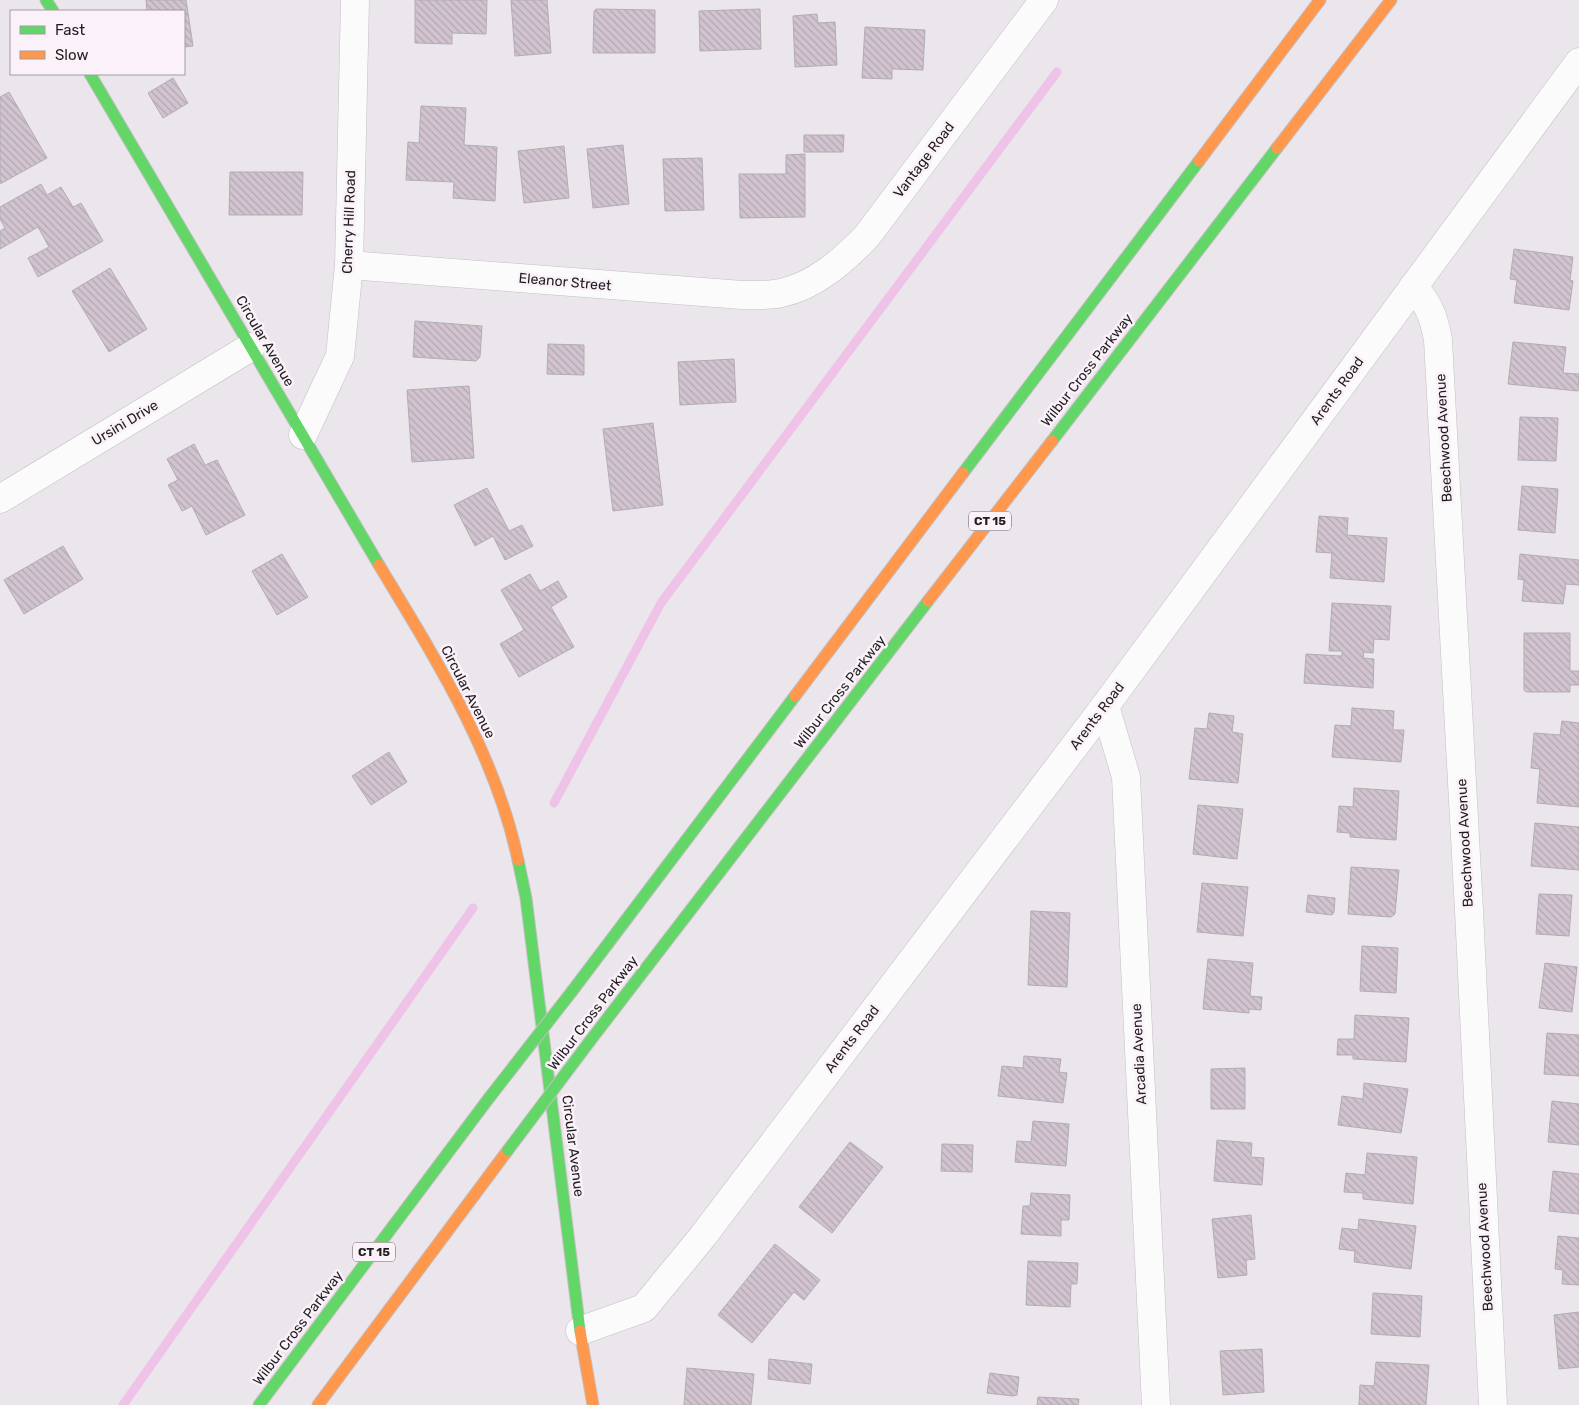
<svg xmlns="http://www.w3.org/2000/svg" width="1579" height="1405" font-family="Rubik,sans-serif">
<defs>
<pattern id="building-back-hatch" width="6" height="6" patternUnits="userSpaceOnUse" patternTransform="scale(1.25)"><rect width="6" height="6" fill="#d1c3cf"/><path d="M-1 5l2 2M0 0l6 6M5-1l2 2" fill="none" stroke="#b3a7b1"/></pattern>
</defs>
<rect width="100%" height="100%" fill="#ebe6eb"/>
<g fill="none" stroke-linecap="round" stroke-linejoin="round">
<g stroke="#efc2e8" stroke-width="9">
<polyline points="554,803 661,603 1057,72"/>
<polyline points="123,1405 473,908"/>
</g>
</g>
<g fill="url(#building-back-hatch)" stroke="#b1adb1">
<polygon points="146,0 186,0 193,46 184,47 184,11 147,11"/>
<polygon points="415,0 487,0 486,34 452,33 452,44 415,43"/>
<polygon points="511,0 547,0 551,53 515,56"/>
<polygon points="596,9 655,10 655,53 593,53 594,11"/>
<polygon points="760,9 761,49 700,51 699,11"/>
<polygon points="817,14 818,23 835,22 837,65 795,67 793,16"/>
<polygon points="865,27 925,30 923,70 892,69 892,79 862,78"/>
<polygon points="173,78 188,103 163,118 148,93"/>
<polygon points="9,92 47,158 0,184 0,97"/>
<polygon points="421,106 466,108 464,145 497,147 495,201 453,198 454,182 406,180 408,142 419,143"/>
<polygon points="804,135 844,135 843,152 804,152"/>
<polygon points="623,145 629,204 593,208 587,149"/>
<polygon points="564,146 569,198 524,203 518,151"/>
<polygon points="805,154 805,217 740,218 739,174 786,174 786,155"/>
<polygon points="702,158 704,210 665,211 663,159"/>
<polygon points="230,172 303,172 302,215 229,215"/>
<polygon points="41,184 47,195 61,187 73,207 81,203 103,241 38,277 28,258 49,247 38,227 0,249 0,231 5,228 0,219 0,207"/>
<polygon points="1514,249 1573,257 1570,280 1573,281 1569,310 1514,303 1517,280 1510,279"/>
<polygon points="110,268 147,329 109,352 72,291"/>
<polygon points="415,321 482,326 480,357 476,361 413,357"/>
<polygon points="1513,342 1566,347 1563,373 1579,374 1578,391 1508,384"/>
<polygon points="548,344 584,345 584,375 547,374"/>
<polygon points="734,359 736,402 680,405 678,362"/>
<polygon points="469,386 474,458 412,462 407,390"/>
<polygon points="1520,417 1558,418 1556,461 1518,460"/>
<polygon points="653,423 663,505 613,511 603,429"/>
<polygon points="194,444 205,465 217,460 245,515 206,535 192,506 182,511 168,485 178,480 167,459"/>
<polygon points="1522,486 1558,489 1555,533 1518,530"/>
<polygon points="487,488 509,531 522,525 533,546 505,560 493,536 475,546 454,505"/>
<polygon points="1319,516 1348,518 1347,535 1387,538 1384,582 1330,578 1332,553 1316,552"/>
<polygon points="63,546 83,579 24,614 4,580"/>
<polygon points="282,554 308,597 277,615 252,571"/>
<polygon points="1520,554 1579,560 1579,585 1566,584 1563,604 1522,601 1524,580 1518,579"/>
<polygon points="530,574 540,591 558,581 567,597 551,607 574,647 519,677 500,644 524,630 501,590"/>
<polygon points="1332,603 1391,606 1389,640 1374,639 1373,653 1364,652 1363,658 1374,659 1373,688 1304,683 1306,654 1342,656 1342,651 1329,651"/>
<polygon points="1524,633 1570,633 1570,671 1579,671 1579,685 1570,685 1570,692 1526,692 1524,690"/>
<polygon points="1352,708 1394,711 1393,730 1404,730 1401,762 1332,757 1335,725 1351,726"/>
<polygon points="1209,713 1234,716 1232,732 1243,734 1238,783 1189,779 1195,728 1207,729"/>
<polygon points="1562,721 1579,723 1579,807 1537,803 1540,769 1531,768 1534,733 1560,735"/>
<polygon points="389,752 407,782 371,805 352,776"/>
<polygon points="1354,788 1399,791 1396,840 1350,837 1350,833 1337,832 1339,806 1353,807"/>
<polygon points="1198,805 1243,809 1237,859 1193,854"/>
<polygon points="1535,823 1579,827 1579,870 1531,866"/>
<polygon points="1351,867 1399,870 1395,914 1391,917 1348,914"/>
<polygon points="1202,883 1248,887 1243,936 1197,932"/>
<polygon points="1539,894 1572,895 1569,936 1536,934"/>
<polygon points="1308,895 1335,898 1334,912 1332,915 1306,912"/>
<polygon points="1031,911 1070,913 1067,987 1028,985"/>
<polygon points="1362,946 1398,948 1396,993 1360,991"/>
<polygon points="1208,959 1253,963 1250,996 1262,997 1261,1010 1249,1009 1249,1013 1203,1009"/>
<polygon points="1545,963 1577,967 1572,1012 1539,1008"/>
<polygon points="1355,1015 1409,1018 1406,1062 1353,1059 1353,1055 1337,1055 1338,1039 1354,1039"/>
<polygon points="1547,1033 1579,1035 1579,1076 1544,1074"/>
<polygon points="1024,1056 1061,1059 1059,1072 1067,1073 1063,1103 998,1096 1002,1066 1023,1068"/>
<polygon points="1245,1068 1245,1109 1211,1109 1211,1069"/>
<polygon points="1364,1083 1408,1089 1401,1133 1338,1125 1342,1096 1363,1099"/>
<polygon points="1552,1101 1579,1104 1579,1145 1548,1142"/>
<polygon points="1033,1121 1069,1124 1066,1166 1015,1162 1017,1141 1031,1142"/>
<polygon points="1217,1140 1252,1143 1251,1157 1264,1158 1262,1185 1214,1181"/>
<polygon points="850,1142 883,1167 832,1233 799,1207"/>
<polygon points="942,1144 973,1145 972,1172 941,1171"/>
<polygon points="1367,1153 1417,1157 1413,1204 1363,1199 1363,1193 1344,1192 1346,1173 1365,1175"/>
<polygon points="1553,1171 1579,1174 1579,1214 1549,1211"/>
<polygon points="1031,1193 1070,1195 1069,1220 1061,1220 1061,1236 1021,1234 1023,1206 1030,1206"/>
<polygon points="1251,1215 1255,1259 1246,1260 1247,1275 1218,1278 1212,1219"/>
<polygon points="1359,1219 1416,1226 1411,1269 1354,1262 1355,1251 1339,1249 1342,1228 1358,1230"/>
<polygon points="1558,1236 1579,1238 1579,1285 1562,1284 1563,1270 1555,1269"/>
<polygon points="775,1244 820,1280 804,1300 794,1292 752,1343 718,1315"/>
<polygon points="1028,1261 1078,1263 1077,1284 1071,1284 1070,1307 1026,1305"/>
<polygon points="1373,1293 1422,1296 1420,1337 1371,1334"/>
<polygon points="1579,1312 1579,1367 1559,1369 1554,1315"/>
<polygon points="1262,1349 1264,1392 1223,1395 1220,1351"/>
<polygon points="769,1359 812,1364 810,1384 768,1379"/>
<polygon points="1376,1362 1429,1365 1426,1405 1359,1405 1360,1385 1374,1386"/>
<polygon points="687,1368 754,1374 751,1405 684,1405"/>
<polygon points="990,1373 1019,1377 1017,1395 1013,1396 987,1393"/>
<polygon points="1038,1397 1079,1399 1078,1405 1037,1405"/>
</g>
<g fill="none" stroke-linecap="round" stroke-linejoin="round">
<defs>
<g id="street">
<path d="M349,265L742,295C754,295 768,296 781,293C815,286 844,260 867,236L1044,0"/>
<path d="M1413,287C1429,303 1434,318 1438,340L1469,911L1493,1405"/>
<polyline points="303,435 340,356 349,265 355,0"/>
<polyline points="0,499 251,347"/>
<polyline points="1105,706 1126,777 1156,1405"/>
<polyline points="580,1331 644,1308 703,1236 1105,706 1579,62"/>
</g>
<g id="fast">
<polyline points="46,0 53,11"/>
<polyline points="90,74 379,565"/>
<polyline points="1052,441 1277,148"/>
<polyline points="963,473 1199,161"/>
<polyline points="518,860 526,898 580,1331"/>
<polyline points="573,990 795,696"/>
<polyline points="590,1041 928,601"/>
<polyline points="259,1405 489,1098"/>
</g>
<g id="slow">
<polyline points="1277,148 1391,0"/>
<polyline points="1199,161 1320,0"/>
<path d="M379,565C435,658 495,752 518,860"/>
<polyline points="928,601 1052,441"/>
<polyline points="795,696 963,473"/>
<polyline points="580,1331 593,1405"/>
<polyline points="318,1405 508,1150"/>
</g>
</defs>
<use href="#street" stroke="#c3bfc3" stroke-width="29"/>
<use href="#fast" stroke="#c3bfc3" stroke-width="13"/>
<use href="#slow" stroke="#c3bfc3" stroke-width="13"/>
<use href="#street" stroke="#fcfbfc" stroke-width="28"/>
<use href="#fast" stroke="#63d668" stroke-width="11"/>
<use href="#slow" stroke="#ff974d" stroke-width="11"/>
<defs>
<g id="fast-bridge">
<polyline points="489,1098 573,990"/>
<polyline points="508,1150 590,1041"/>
</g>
</defs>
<use href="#fast-bridge" stroke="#c3bfc3" stroke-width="13" stroke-linecap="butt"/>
<use href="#fast-bridge" stroke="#63d668" stroke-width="11"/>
</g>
<g text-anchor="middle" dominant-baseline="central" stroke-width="5" stroke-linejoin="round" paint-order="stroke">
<g fill="#fbf1f9" stroke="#625d61" stroke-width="1">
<rect x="969" y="511.5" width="42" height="19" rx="4"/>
<rect x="353" y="1242.5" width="42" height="19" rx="4"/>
</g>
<g font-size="12" font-weight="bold" fill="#201d20">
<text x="990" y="521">CT 15</text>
<text x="374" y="1252">CT 15</text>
</g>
<g font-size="14" fill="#201d20" stroke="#fbf1f9">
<text transform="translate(924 160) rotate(-53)">Vantage Road</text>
<text transform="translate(349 222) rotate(-88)">Cherry Hill Road</text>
<text transform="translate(565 282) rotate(5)">Eleanor Street</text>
<text transform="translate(265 341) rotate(60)">Circular Avenue</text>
<text transform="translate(1087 370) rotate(-52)">Wilbur Cross Parkway</text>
<text transform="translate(1337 391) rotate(-54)">Arents Road</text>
<text transform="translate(125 423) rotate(-31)">Ursini Drive</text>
<text transform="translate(1444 438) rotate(-93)">Beechwood Avenue</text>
<text transform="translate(468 692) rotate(63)">Circular Avenue</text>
<text transform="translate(840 692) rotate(-52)">Wilbur Cross Parkway</text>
<text transform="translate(1097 716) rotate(-53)">Arents Road</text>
<text transform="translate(1465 843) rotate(-93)">Beechwood Avenue</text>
<text transform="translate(593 1013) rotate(-53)">Wilbur Cross Parkway</text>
<text transform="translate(852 1039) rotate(-53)">Arents Road</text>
<text transform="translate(1139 1054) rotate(-93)">Arcadia Avenue</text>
<text transform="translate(573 1146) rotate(83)">Circular Avenue</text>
<text transform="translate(1485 1247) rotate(-93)">Beechwood Avenue</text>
<text transform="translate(298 1328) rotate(-53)">Wilbur Cross Parkway</text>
</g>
</g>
<rect x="10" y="10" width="175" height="65" fill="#fbf1f9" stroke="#a39ca2"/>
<rect x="20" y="26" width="25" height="8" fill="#63d668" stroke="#a39ca2"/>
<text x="55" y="35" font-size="15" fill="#201d20">Fast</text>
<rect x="20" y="51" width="25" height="8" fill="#ff974d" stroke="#a39ca2"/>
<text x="55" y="60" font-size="15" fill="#201d20">Slow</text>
</svg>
